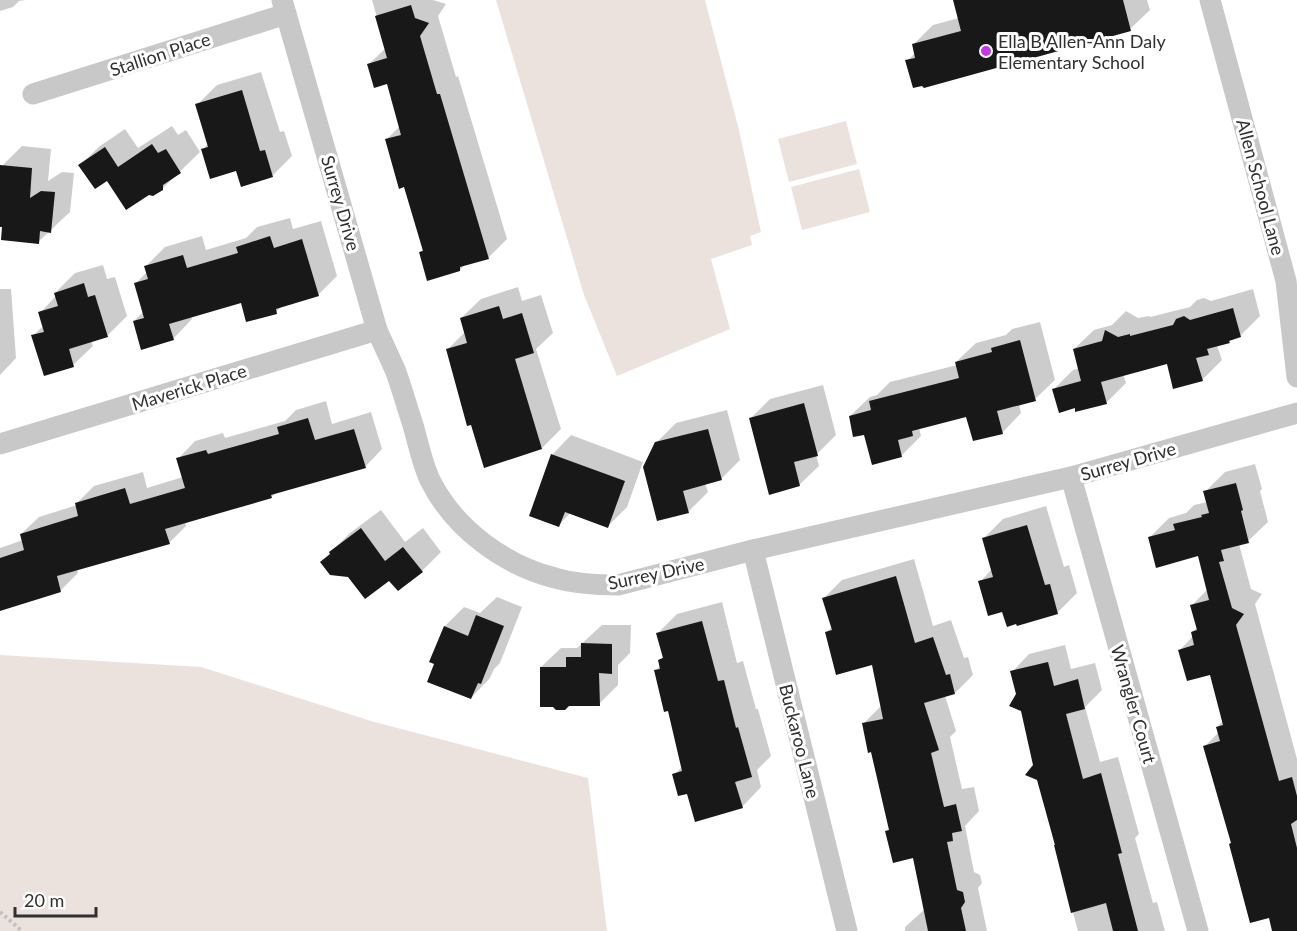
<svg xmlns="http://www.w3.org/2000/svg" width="1297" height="931" font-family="Lato,sans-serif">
<rect width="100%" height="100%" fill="#fff"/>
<g fill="#ebe2dd">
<polygon points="496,0 705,0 739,130 761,232 750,236 752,245 711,259 730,329 617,376 584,295"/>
<polygon points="846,121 857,164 789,182 778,139"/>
<polygon points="859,169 870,212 802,230 791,187"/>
<polygon points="0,655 201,667 371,721 588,778 607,931 0,931"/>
</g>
<g fill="#0003">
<polygon points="0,0 26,0 19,1 13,7 0,11"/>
<polygon points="372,0 433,0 446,4 438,16 456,77 458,76 507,239 488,258 465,264 460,270 420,252 424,249 405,185 386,140 400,126 388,82 369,64 386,48"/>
<polygon points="954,0 1147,0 1150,10 1130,29 907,61 916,52 914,44 933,25 959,18"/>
<polygon points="261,72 280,132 284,131 292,156 273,175 242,185 237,169 203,149 209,143 197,105 217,85"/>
<polygon points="172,126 178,135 186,130 200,152 162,189 107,179 80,165 100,146 125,129 138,148"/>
<polygon points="22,146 51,149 48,181 62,172 74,173 70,212 38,242 0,226 0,194 3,165"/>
<polygon points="290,218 293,229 321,221 337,276 318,295 283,305 276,312 242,301 191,316 192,319 173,339 134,321 144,311 136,283 147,272 146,266 165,247 202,236 206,250 246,238 257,227"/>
<polygon points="103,265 107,279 115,277 127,316 107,336 91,341 93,346 73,365 33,336 44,325 40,313 56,296 55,293 75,273"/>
<polygon points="518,287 522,301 541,295 553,333 536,349 561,429 542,448 447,350 466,331 461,318 481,299"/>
<polygon points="0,289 11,289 16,358 0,375"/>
<polygon points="1253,289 1260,316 1240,336 1217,345 1222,360 1202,380 1168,362 1123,374 1126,383 1106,403 1076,407 1054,389 1073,370 1080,368 1074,349 1094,330 1112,325 1126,311 1138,318 1149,316 1150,317 1190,307 1197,300 1204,298 1211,301"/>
<polygon points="1040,322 1055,380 1035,399 1019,404 1021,413 1002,433 968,415 919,428 921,436 901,456 865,433 850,416 870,397 877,395 890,382 957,365 956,362 976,343 1006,335 1012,329"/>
<polygon points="823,385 836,435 816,455 819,466 799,485 751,418 770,399"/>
<polygon points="326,401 332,424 371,412 382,449 365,467 277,492 271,497 185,521 186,526 169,543 77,569 78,573 61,590 0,609 0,548 23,540 21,534 39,517 77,505 76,504 94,486 143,472 147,488 183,477 178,459 195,441 223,433 225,438 285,421 296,410"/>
<polygon points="727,410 740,460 721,479 705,483 708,492 688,512 656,443 676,423"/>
<polygon points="571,435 643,462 627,507 608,526 571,512 559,525 552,455"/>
<polygon points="1255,464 1262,489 1260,491 1268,522 1248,541 1239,544 1251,589 1262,594 1255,604 1297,759 1297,931 1274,931 1270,916 1232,843 1205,746 1219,732 1217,727 1223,721 1211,673 1180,650 1193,636 1192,632 1198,627 1192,605 1208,589 1199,555 1150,537 1169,518 1186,513 1194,505 1208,502 1205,492 1225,472"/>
<polygon points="1046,506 1064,567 1069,565 1077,593 1058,612 1018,624 1003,610 980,582 992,569 983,539 1003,519"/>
<polygon points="381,510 405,542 423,528 441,552 422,571 390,578 331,552 350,533"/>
<polygon points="914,559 933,626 951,620 964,658 968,657 973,675 955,693 945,696 956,731 950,737 962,789 974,787 979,811 965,826 974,872 980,875 982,883 978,888 987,931 905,931 905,927 925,909 914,856 887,832 890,828 864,723 882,705 873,663 826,633 832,627 824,598 842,580"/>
<polygon points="497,597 522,607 500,663 494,669 490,678 471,698 445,626 464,607 480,613"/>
<polygon points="722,602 737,663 743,661 756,709 758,709 771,756 757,770 761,787 742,807 688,792 674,775 683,766 669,709 655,671 661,665 659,660 664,656 658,633 677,614"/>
<polygon points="602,625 631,625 630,653 618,665 618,685 599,704 541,667 561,648 577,648"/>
<polygon points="1065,645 1071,669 1095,663 1102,690 1085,707 1100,762 1118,757 1139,834 1135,838 1153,903 1157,902 1165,931 1078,931 1055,846 1012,672 1029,654"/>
</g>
<g fill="#181818">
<polygon points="953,0 1123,0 1131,31 924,88 922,86 913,88 905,60 915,58 912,44 961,31"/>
<polygon points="411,5 415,18 429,23 420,36 437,94 440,94 489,259 460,267 460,271 427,281 419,252 423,251 404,187 399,189 385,139 401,135 387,84 374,88 367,64 387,58 375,16"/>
<polygon points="242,90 260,151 265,150 273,177 241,187 236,171 210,179 201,149 208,147 195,104"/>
<polygon points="152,144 158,153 166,149 181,173 163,185 163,190 153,196 149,195 126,210 107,181 95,189 78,165 105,147 118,167"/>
<polygon points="0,165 32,168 30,198 41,191 55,192 51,233 40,231 39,244 1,240 2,227 0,227"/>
<polygon points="270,236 274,248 302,239 319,296 276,309 277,314 246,322 241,303 169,324 174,340 141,350 133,321 144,318 134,283 148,279 144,266 183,255 187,268 238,253 236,247"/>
<polygon points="84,283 88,297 95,295 108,337 69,349 74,367 44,376 31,335 44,332 38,312 58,306 54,293"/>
<polygon points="499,306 503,319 522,313 534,353 515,359 542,449 484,468 471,425 467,426 446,349 467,343 460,318"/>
<polygon points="1233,308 1241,337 1229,341 1230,343 1207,349 1209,355 1196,358 1203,381 1173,389 1167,364 1101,382 1107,404 1075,412 1075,408 1059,413 1052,389 1081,381 1073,349 1102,341 1105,330 1118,337 1130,334 1130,336 1173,325 1176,319 1184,316 1190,320"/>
<polygon points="1020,340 1036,401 997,411 1003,434 973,441 966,417 912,431 913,436 898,440 902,457 872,465 864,435 853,437 849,416 871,410 869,401 959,378 955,362 992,352 991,348"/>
<polygon points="804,403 818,456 794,462 800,486 769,495 749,418"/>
<polygon points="308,418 315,440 354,429 366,468 271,495 272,498 165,529 170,544 57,576 61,592 0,611 0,558 24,550 20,534 78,516 75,503 125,488 130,504 185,488 176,458 206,450 208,454 279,434 277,427"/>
<polygon points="708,429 722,480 683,491 689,513 657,521 643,467 655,442"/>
<polygon points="551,454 625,481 608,528 565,512 559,527 529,516"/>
<polygon points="1236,483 1243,510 1241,511 1249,543 1221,550 1224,561 1219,562 1232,608 1244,614 1236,625 1279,781 1292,777 1297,796 1297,820 1291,824 1297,848 1297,931 1272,931 1269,918 1250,923 1229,844 1231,843 1203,746 1220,741 1216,727 1223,725 1210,675 1187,681 1178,650 1194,645 1191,632 1197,630 1190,605 1209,600 1198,556 1156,568 1148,537 1175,530 1173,524 1202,517 1201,515 1209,513 1203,491"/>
<polygon points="1027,525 1045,585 1050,584 1058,614 1017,626 1016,624 1007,627 1002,612 988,616 978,581 993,577 982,538"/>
<polygon points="361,528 385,561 403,547 423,572 398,591 389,581 365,599 348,577 330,575 320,562 330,554 329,552"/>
<polygon points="896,576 915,643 933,637 946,675 950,674 955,694 924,703 939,750 931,753 944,807 956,804 962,831 952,833 953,841 947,842 957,890 963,892 965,902 961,908 966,931 928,931 913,858 893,863 885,831 889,830 871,752 868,753 862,723 883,719 872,665 836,675 825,632 832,630 822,598"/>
<polygon points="476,615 504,626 481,684 478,683 471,699 427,682 434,664 429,662 444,626 468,636"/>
<polygon points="702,621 718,681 724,680 736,728 738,727 752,777 735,782 743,808 695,822 687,794 678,796 672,774 682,771 668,711 664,712 654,670 660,669 658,660 663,658 656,633"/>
<polygon points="581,643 612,644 612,674 599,673 600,706 569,706 565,710 556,710 553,707 540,707 540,667 566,667 566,657 581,657"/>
<polygon points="1048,662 1054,686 1078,679 1085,709 1066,714 1083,779 1101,773 1122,853 1118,854 1138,931 1113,931 1106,903 1071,913 1054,845 1055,845 1037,780 1025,775 1033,765 1021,711 1009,706 1016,694 1010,671"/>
</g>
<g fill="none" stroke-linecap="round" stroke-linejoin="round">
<polyline stroke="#c1c1c1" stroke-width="4" stroke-dasharray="3 3" stroke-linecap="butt" points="0,912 22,931"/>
<g stroke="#c8c8c8" stroke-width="21">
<path d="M282,0L377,330C383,344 390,358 396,372C402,389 407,407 413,425C418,442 423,467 431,482C455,529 504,565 555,578C576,584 597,585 618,585L753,550L1071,477L1297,413"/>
<polyline points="1210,0 1286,281 1297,377"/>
<polyline points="33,94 286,14"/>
<polyline points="0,444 377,330"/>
<polyline points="1071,477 1198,931"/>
<polyline points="753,550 847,931"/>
</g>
</g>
<circle fill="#c337e5" stroke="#fff" stroke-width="2" cx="986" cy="51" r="6"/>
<g text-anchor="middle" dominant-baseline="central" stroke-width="6" stroke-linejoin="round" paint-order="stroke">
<g font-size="18" fill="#313131" stroke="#fff" text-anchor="start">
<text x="998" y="41">Ella B Allen-Ann Daly<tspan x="998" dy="21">Elementary School</tspan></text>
</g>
<g font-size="18" fill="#313131" stroke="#fff">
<text transform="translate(160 54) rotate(-18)">Stallion Place</text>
<text transform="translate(1261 187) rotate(75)">Allen School Lane</text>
<text transform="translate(341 203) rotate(74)">Surrey Drive</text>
<text transform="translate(189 387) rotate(-17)">Maverick Place</text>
<text transform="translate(1128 461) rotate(-16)">Surrey Drive</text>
<text transform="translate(656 573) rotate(-12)">Surrey Drive</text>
<text transform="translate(1134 704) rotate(74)">Wrangler Court</text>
<text transform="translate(800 741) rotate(76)">Buckaroo Lane</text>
</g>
</g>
<path d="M15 907v9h81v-9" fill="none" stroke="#313131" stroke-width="3"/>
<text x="24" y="907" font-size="18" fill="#313131" stroke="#ffffff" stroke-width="4.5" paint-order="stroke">20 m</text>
</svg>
